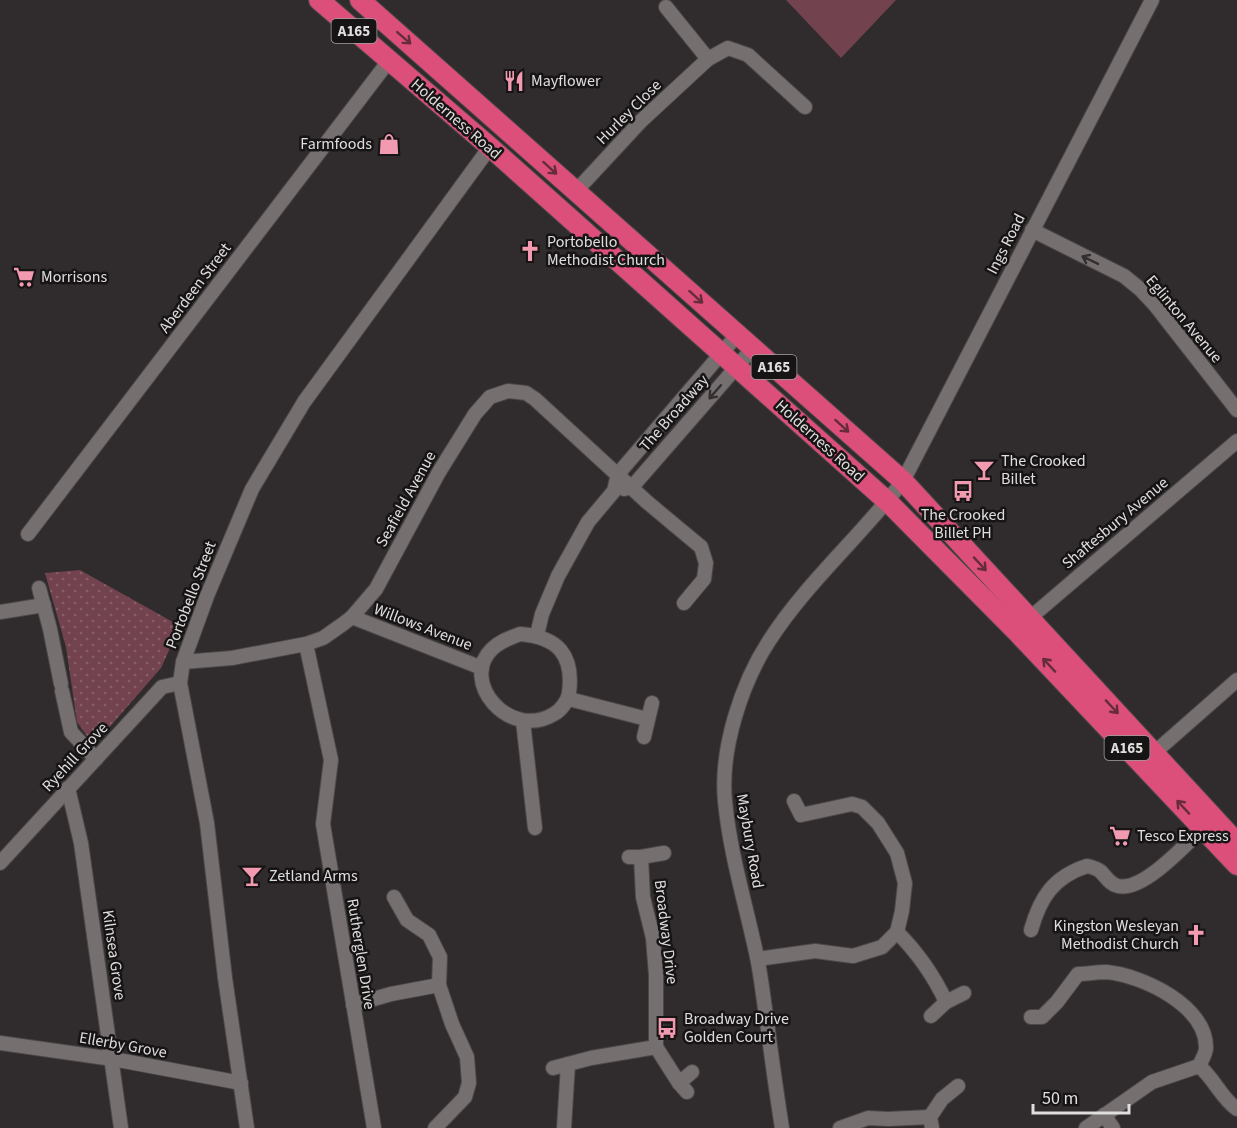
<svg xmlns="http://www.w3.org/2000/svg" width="1237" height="1128" font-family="'Source Sans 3',sans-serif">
<defs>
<pattern id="grass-dots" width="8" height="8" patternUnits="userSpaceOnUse" patternTransform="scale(1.5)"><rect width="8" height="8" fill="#72434e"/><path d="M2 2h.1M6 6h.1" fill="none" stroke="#865e67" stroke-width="1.8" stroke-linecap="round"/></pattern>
</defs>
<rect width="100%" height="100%" fill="#302b2c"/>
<polygon fill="url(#grass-dots)" points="80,570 180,626 161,668 100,738 87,736 77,722 66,647 45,573"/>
<polygon fill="#72434e" points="786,0 896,0 841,58"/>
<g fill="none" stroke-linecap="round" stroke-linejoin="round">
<defs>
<g id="minor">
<polyline points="666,7 708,59"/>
<polyline points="576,191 641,121 708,59 728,48 748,55 805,107"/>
<polyline points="1032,230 1124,276 1140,289 1155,305 1237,410"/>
<polyline points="624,489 632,487 753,348"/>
<polyline points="28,534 388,62"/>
<polyline points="39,588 50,629 61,684"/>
<polyline points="0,612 44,605"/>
<polyline points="352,617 482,668"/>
<polyline points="1024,623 1237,441"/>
<path d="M520,634C558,637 574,655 569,693C568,701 561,710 554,714C509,741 459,681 492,649C500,641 510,638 520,634Z"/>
<polyline points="537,635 542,614 558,576 588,522 614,491 618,474 738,334"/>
<polyline points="306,644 331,760 323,824 374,1128"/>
<polyline points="183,662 232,658 306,644 323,638 343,624 352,617 376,589 439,472 475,414 490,397 508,391 526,393 535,399 647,502 701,547 706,563 704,579 684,603"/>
<polyline points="62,691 71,732 96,759"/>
<polyline points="569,699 647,719"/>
<polyline points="523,721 535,828"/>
<polyline points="644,737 652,703"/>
<polyline points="1154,753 1237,680"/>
<polyline points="68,788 81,843 121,1128"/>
<polyline points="629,857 641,857 664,853"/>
<polyline points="641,857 643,897 653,938 656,975 656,1047 679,1083 687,1092"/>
<polyline points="0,863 162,687 180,683"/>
<polyline points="394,897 407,920 429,935 440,957 439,985 452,1024 467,1057 469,1083 465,1097 435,1128"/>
<path d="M1031,930C1040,898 1053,877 1087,866C1091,867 1096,868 1100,871C1106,876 1109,884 1118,886C1143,892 1186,844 1203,828"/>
<path d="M897,932C918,953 933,974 946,1002"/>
<polyline points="758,959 815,951 853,956 882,947 897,932 902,911 905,883 897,853 878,823 862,807 852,804 801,815 794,801"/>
<polyline points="353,1005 391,994 439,985"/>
<polyline points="931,1016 946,1002 964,993"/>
<path d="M1031,1017H1042L1057,1002L1078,974C1087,974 1097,972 1106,972C1142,975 1207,1006 1206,1048C1206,1054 1201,1061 1199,1066"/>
<polyline points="0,1043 113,1059 241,1083"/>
<polyline points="553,1068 591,1058 656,1047"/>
<polyline points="679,1083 692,1072"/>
<polyline points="1104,1115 1113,1128"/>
<polyline points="247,1128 225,978 207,823 180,683 183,662 207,596 252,489 304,402 490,147"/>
<polyline points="564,1128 568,1064"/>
<path d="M782,1128C776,1090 771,1053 766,1015C763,996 761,976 757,957C746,905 730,854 725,801C720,750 741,684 769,641C807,582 861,536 903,481L1152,0"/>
<polyline points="840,1128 868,1118 888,1119 930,1117"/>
<polyline points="932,1128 930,1117 942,1099 958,1086"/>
<path d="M1086,1128L1152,1082L1199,1066C1214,1078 1221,1098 1237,1109"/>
</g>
<g id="highway">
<polyline points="319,0 490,147 888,502 1016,631 1237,865"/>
<polyline points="360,0 903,481 1237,843"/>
</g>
</defs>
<use href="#minor" stroke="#4c4849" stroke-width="16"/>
<use href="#highway" stroke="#4c4849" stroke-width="22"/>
<use href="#minor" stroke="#756f70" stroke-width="14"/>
<use href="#highway" stroke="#db4f7a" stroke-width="20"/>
</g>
<defs><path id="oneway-shaft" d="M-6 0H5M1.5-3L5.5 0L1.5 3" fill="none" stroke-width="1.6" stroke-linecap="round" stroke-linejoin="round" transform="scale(1.5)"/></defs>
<g stroke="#652c3d">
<use href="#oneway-shaft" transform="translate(404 38) rotate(41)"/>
<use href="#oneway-shaft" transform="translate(550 168) rotate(42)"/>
<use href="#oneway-shaft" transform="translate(696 297) rotate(42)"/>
<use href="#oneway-shaft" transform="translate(842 426) rotate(42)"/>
<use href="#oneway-shaft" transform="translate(980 564) rotate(47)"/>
<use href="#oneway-shaft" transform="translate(1049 665) rotate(-133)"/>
<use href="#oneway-shaft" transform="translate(1112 707) rotate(47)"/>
<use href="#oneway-shaft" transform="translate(1183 807) rotate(-133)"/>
</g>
<g stroke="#332f30">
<use href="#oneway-shaft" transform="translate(1090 260) rotate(-154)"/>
<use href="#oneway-shaft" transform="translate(715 392) rotate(131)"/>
</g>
<defs>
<symbol id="restaurant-bare" viewBox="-9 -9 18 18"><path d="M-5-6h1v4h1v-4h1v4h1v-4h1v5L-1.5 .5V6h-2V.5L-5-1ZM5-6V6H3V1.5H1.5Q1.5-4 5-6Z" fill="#f29aaf" stroke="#171415" stroke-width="2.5" paint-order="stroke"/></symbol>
<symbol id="shop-bare" viewBox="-9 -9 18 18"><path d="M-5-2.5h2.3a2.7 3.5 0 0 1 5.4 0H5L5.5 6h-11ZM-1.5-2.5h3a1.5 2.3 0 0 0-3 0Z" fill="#f29aaf" stroke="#171415" stroke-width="2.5" paint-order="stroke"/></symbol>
<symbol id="church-bare" viewBox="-9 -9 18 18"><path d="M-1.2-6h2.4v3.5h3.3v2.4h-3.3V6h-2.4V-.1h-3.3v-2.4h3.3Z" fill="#f29aaf" stroke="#171415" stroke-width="2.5" paint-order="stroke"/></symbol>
<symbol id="supermarket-bare" viewBox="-9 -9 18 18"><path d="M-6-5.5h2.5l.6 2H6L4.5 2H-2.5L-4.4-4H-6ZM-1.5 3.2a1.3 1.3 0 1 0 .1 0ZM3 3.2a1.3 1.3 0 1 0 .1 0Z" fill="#f29aaf" stroke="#171415" stroke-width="2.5" paint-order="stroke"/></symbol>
<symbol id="bar-bare" viewBox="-9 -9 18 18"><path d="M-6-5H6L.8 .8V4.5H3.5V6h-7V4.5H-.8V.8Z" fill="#f29aaf" stroke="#171415" stroke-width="2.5" paint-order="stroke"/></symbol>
<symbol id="bus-bare" viewBox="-9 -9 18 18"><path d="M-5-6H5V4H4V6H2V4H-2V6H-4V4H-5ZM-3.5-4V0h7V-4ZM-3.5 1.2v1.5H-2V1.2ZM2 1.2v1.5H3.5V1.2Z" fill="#f29aaf" stroke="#171415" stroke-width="2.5" paint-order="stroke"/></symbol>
</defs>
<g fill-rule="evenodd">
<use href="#restaurant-bare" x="499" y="66" width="30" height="30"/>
<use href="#shop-bare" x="374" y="129" width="30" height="30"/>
<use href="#church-bare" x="515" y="236" width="30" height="30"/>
<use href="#supermarket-bare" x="9" y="262" width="30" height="30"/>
<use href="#bar-bare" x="969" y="455" width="30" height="30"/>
<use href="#bus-bare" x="948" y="476" width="30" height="30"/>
<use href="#supermarket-bare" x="1105" y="821" width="30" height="30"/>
<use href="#bar-bare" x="237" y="861" width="30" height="30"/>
<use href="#church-bare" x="1181" y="920" width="30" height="30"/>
<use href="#bus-bare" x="652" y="1013" width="30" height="30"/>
</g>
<g text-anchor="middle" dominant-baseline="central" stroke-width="5" stroke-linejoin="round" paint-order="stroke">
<g fill="#171415" stroke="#a4a1a1" stroke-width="1.5">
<rect x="331.5" y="19" width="45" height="24" rx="4.5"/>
<rect x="751.5" y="355" width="45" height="24" rx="4.5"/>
<rect x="1104.5" y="736" width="45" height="24" rx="4.5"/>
</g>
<g font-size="15" font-weight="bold" fill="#e0dddd">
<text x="354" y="31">A165</text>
<text x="774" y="367">A165</text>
<text x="1127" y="748">A165</text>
</g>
<g font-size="16" fill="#e0dddd" stroke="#171415" text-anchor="start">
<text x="531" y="81">Mayflower</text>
<text x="372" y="144" text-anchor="end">Farmfoods</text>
<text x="547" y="242">Portobello<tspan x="547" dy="18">Methodist Church</tspan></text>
<text x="41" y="277">Morrisons</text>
<text x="1001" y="461">The Crooked<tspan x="1001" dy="18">Billet</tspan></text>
<text x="963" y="515" text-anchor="middle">The Crooked<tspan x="963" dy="18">Billet PH</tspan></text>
<text x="1137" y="836">Tesco Express</text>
<text x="269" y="876">Zetland Arms</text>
<text x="1179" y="926" text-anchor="end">Kingston Wesleyan<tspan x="1179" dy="18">Methodist Church</tspan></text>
<text x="684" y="1019">Broadway Drive<tspan x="684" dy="18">Golden Court</tspan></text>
</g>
<g font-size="16" fill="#e0dddd" stroke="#171415">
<text transform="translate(629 112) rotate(-45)">Hurley Close</text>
<text transform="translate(456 119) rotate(41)">Holderness Road</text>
<text transform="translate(1006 244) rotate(-63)">Ings Road</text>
<text transform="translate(195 288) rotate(-53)">Aberdeen Street</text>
<text transform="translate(1184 319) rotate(50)">Eglinton Avenue</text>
<text transform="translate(674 413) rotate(-49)">The Broadway</text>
<text transform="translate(820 441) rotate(42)">Holderness Road</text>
<text transform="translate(406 499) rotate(-61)">Seafield Avenue</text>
<text transform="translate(1115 523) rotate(-40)">Shaftesbury Avenue</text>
<text transform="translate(191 595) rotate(-69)">Portobello Street</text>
<text transform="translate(423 627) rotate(21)">Willows Avenue</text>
<text transform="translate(75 757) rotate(-47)">Ryehill Grove</text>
<text transform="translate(750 841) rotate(80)">Maybury Road</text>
<text transform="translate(666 932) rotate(83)">Broadway Drive</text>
<text transform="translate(361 954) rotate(81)">Rutherglen Drive</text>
<text transform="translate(114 955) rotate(82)">Kilnsea Grove</text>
<text transform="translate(123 1045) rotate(10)">Ellerby Grove</text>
</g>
</g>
<path d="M1033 1104v9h96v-9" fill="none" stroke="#e0dddd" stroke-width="3"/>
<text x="1042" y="1104" font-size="18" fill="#e0dddd" stroke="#171415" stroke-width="4.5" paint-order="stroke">50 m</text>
</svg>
